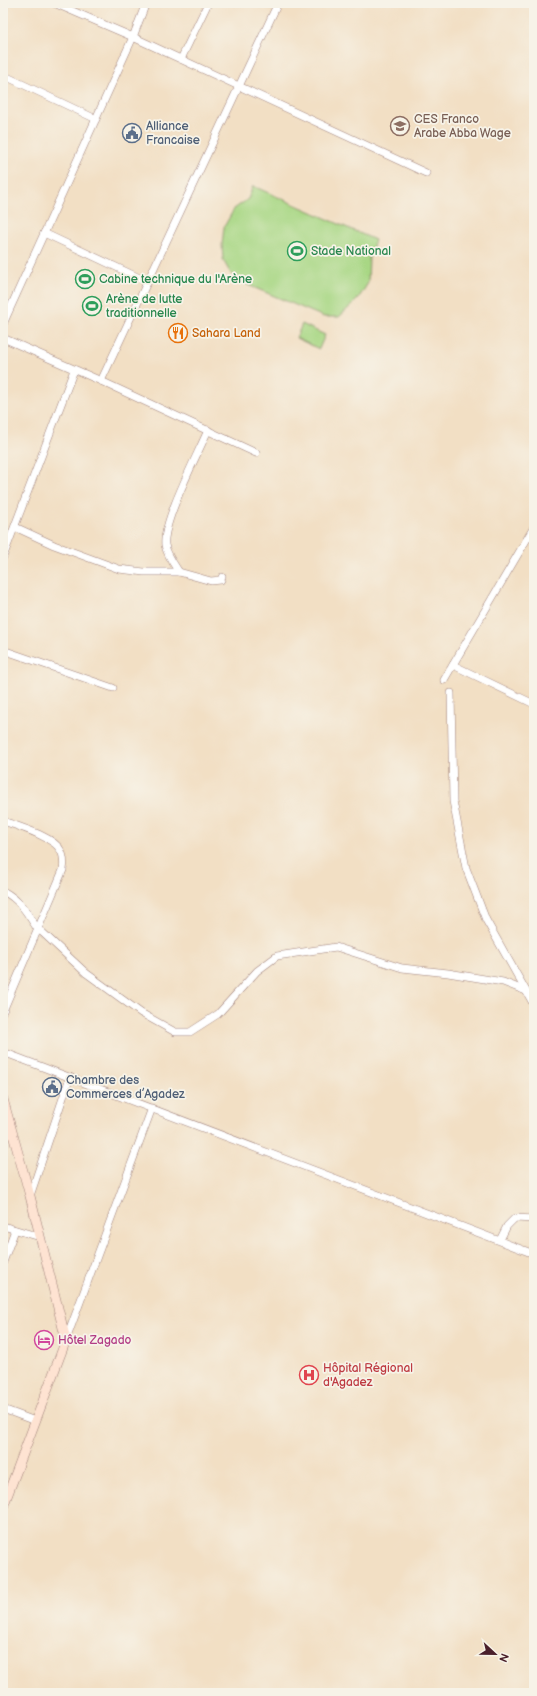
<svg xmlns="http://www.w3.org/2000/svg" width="537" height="1696" font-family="'Balsamiq Sans',sans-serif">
<rect width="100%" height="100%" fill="#f7f3e8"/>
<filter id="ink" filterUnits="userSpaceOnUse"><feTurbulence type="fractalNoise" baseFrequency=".025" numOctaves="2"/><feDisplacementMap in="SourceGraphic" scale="8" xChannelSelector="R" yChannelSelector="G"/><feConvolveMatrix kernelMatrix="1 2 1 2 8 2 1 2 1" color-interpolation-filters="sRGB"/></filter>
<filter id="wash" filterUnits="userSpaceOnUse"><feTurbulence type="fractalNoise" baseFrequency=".012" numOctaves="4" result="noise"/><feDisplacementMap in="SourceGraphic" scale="16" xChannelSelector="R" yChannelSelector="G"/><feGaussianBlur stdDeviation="0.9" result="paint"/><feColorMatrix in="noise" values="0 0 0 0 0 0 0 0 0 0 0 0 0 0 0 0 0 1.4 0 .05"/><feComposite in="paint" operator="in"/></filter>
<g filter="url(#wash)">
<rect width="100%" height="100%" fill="#f2dfc4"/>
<g fill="#a8d784" stroke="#797b58">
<polygon points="253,186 375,240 369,257 368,283 358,299 339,317 324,317 248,285 231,274 223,260 222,245 224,227 234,209 248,199"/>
<polygon points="302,324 325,335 319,349 296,338"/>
</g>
</g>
<g filter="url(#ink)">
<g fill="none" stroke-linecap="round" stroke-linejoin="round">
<defs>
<g id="street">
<polyline points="54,3 133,37 426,173"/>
<polyline points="181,59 208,3"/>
<polyline points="3,75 96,119"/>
<polyline points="44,233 148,282"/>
<polyline points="3,324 133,37 146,3"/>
<polyline points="3,338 101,381 256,453"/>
<polyline points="101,381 278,3"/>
<polyline points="15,527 54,545 119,569 144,572 179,572 211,581 221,580 222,577"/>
<polyline points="3,557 74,370"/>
<path d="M179,572C173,563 167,555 165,545C162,522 198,454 208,430"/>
<polyline points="3,650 113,688"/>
<polyline points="453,665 534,704"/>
<polyline points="444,680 534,527"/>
<polyline points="451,693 453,801 466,868 486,920 534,1005"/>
<path d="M3,821C17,826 55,837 61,851C64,857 64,864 63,870L3,1011"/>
<path d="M3,891C20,900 28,914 38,930L42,932L86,973L141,1013L175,1032H190L218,1014L257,971L277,956L336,947L402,968L448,973L503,982L526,991"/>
<polyline points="3,1052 534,1254"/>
<polyline points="30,1196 70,1077"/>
<polyline points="3,1226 40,1237"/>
<polyline points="500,1240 507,1226 515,1218 534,1219"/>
<polyline points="3,1262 15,1230"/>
<polyline points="66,1340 152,1108"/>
<polyline points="3,1409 35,1421"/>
</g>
<polyline id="secondary" points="3,1099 30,1196 66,1340 3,1507"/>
</defs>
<use href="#street" stroke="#9e7f78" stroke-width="8"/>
<use href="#secondary" stroke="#9e7f78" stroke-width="10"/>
<use href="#street" stroke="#fff" stroke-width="7"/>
<use href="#secondary" stroke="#fee3d2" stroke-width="9"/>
</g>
</g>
<defs>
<symbol id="school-ring" viewBox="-11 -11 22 22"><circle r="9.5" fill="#f7f3e8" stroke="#8d6e63" stroke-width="1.5"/><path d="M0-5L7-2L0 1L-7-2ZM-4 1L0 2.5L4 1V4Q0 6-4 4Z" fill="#8d6e63"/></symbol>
<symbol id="civic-ring" viewBox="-11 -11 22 22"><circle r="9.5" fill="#f7f3e8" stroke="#5c6f8a" stroke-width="1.5"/><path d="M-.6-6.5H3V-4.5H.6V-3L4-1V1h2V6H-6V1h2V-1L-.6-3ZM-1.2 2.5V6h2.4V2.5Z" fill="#5c6f8a"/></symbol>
<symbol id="stadium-ring" viewBox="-11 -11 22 22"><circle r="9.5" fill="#f7f3e8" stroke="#2e9e5b" stroke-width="1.5"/><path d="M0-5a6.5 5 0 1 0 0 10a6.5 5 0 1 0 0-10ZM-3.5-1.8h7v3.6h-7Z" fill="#2e9e5b"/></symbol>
<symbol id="restaurant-ring" viewBox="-11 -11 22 22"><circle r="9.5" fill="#f7f3e8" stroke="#e8710a" stroke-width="1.5"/><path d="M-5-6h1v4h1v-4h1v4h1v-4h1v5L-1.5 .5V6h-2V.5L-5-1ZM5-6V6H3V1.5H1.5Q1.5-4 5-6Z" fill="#e8710a"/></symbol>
<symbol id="hotel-ring" viewBox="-11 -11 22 22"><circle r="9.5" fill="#f7f3e8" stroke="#d1479c" stroke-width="1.5"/><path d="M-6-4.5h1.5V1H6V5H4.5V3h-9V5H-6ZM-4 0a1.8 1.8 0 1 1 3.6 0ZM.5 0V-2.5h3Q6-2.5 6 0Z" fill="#d1479c"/></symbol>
<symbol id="hospital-ring" viewBox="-11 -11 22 22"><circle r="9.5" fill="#f7f3e8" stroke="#e0444e" stroke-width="1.5"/><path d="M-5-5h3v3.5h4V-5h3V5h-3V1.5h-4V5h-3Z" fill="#e0444e"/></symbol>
</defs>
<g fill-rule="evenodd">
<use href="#school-ring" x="389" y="115" width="22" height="22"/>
<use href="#civic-ring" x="121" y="122" width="22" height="22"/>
<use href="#stadium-ring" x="286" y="240" width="22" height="22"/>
<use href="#stadium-ring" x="74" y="268" width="22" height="22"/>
<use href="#stadium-ring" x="81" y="295" width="22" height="22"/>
<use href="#restaurant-ring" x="167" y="322" width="22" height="22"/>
<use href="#civic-ring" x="41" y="1076" width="22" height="22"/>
<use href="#hotel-ring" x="33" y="1329" width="22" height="22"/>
<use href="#hospital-ring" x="298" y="1364" width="22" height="22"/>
</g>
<g text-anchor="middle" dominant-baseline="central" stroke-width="3.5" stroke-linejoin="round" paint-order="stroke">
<g font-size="12" fill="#785e54" stroke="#f7f3e8" text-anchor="start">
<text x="414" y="119">CES Franco<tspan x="414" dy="14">Arabe Abba Wage</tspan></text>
</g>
<g font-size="12" fill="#4e5e75" stroke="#f7f3e8" text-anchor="start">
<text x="146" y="126">Alliance<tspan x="146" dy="14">Francaise</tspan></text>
<text x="66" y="1080">Chambre des<tspan x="66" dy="14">Commerces d’Agadez</tspan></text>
</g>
<g font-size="12" fill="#27864d" stroke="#f7f3e8" text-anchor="start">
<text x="311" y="251">Stade National</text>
<text x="99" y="279">Cabine technique du l'Arène</text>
<text x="106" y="299">Arène de lutte<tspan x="106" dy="14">traditionnelle</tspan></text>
</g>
<g font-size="12" fill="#c56008" stroke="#f7f3e8" text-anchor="start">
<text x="192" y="333">Sahara Land</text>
</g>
<g font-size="12" fill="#b23c85" stroke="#f7f3e8" text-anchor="start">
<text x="58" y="1340">Hôtel Zagado</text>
</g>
<g font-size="12" fill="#be3a42" stroke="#f7f3e8" text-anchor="start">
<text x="323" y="1368">Hôpital Régional<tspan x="323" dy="14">d'Agadez</tspan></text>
</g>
</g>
<rect width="537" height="1696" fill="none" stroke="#f7f3e8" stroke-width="16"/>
<g transform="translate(495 1654) rotate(112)" stroke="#f7f3e8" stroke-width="3" paint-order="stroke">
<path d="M0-3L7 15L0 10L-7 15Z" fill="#4a1f2b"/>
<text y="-6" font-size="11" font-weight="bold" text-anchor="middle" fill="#4a1f2b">N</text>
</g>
</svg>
